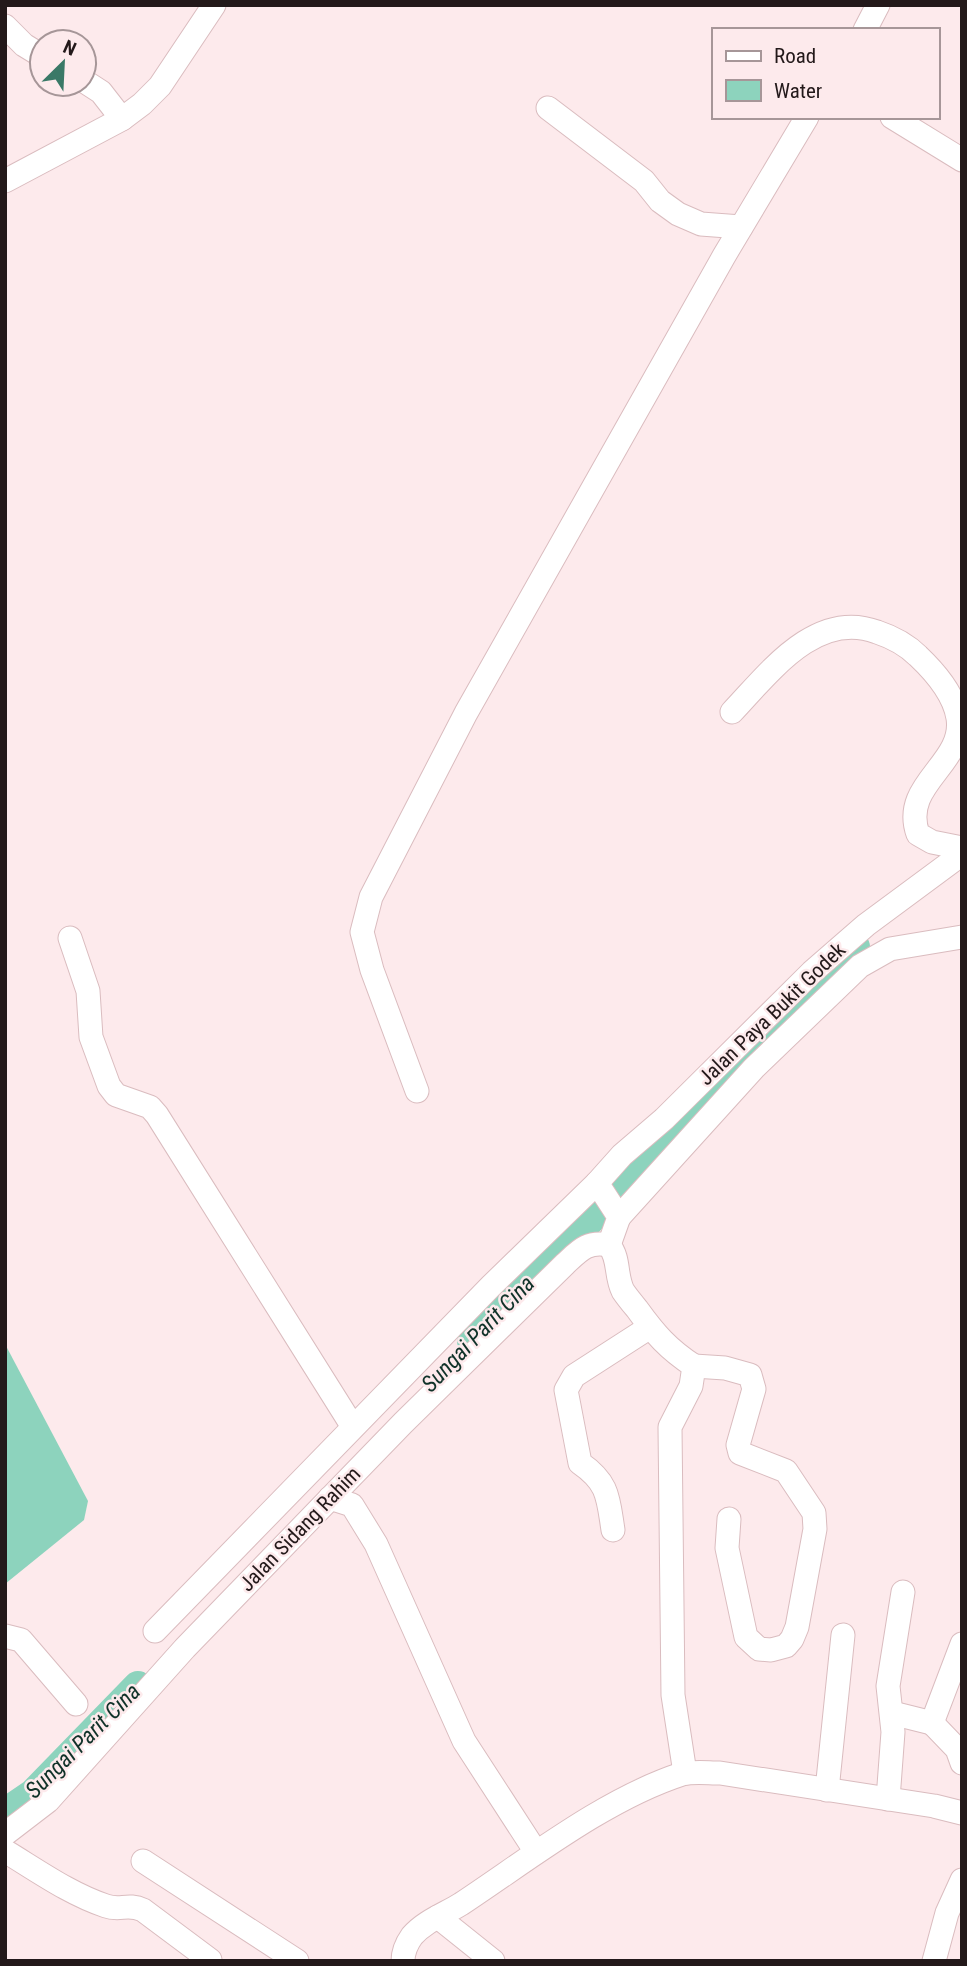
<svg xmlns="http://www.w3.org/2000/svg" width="967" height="1966" font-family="'Roboto Condensed',sans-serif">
<rect width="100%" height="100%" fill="#fdeaec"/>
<polygon fill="#8dd3bd" points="5,1344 88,1501 84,1520 5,1584"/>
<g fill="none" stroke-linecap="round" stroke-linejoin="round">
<g stroke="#8dd3bd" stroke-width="30">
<polyline points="472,1341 855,947"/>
<polyline points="5,1813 33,1794 138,1686"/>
</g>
<defs>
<g id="minor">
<polyline points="5,26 24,45 42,56"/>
<polyline points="865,30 878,5"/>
<polyline points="84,81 101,92 122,119"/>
<polyline points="548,108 644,181 660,201 678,214 701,224 741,227"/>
<polyline points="892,117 962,160"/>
<polyline points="5,181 122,119 142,104 160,86 214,5"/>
<path d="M732,712C769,673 816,609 877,632C892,637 907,645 918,656C936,673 954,694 958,718C965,764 900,784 918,834L932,842L962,848"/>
<polyline points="70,938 88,991 91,1037 109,1086 116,1095 150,1107 157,1115 353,1427"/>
<polyline points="417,1091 372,970 362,932 371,897 466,713 724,256 807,117"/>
<polyline points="619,1217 754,1068 860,966 890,949 962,937"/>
<path d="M609,1245C620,1259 615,1275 623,1291C627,1297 632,1303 637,1309C655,1334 668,1349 694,1366L691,1386L670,1427L673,1695L685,1773"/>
<polyline points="609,1245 619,1217 597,1183 622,1155 664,1119 812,972 866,925 962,854"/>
<polyline points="694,1366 725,1368 750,1375 754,1389 738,1445 740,1453 786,1471 814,1513 815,1529 797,1627 792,1639 786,1646 771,1650 759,1649 746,1637 727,1548 729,1519"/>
<polyline points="330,1498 352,1505 376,1544 464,1741 536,1852"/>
<path d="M613,1530C608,1498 609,1483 580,1463L566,1390L574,1376L650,1327"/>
<polyline points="155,1631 491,1286 597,1183"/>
<polyline points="5,1636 21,1640 76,1704"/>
<polyline points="892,1713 932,1723 962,1644"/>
<polyline points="932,1723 957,1749 962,1763"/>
<polyline points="827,1790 843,1635"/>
<polyline points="888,1799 893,1732 888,1686 903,1592"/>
<path d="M5,1834L48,1801L185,1648L403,1423L565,1264C580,1250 587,1241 609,1245"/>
<path d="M5,1851C38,1871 70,1894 106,1906C120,1911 128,1903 143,1910L210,1960"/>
<polyline points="143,1861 297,1961"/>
<polyline points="438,1917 493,1961"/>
<path d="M403,1961C403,1952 407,1943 412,1936C425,1921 445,1914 461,1904C529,1859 605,1799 682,1774C693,1771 708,1773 720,1773L934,1806L962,1813"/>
<polyline points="934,1961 947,1913 962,1880"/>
</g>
</defs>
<use href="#minor" stroke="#dabcbf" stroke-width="25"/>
<use href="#minor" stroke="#fff" stroke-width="23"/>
</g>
<g text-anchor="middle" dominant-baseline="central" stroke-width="5" stroke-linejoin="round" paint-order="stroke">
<g font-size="21" fill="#23191a" stroke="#fdeaec">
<text transform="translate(772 1014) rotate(-44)">Jalan Paya Bukit Godek</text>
<text transform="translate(300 1529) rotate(-46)">Jalan Sidang Rahim</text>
</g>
<g font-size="23" font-style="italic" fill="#103229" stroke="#fdeaec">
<text transform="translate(478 1334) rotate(-46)">Sungai Parit Cina</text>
<text transform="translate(83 1741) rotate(-45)">Sungai Parit Cina</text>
</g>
</g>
<rect width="967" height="1966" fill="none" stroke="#23191a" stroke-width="14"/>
<rect x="712" y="28" width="228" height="91" fill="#fdeaec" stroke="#a69698" stroke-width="2"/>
<rect x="726" y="51" width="35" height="10" fill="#ffffff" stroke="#a69698" stroke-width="2"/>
<text x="774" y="63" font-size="21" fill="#23191a">Road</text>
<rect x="726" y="80" width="35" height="21" fill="#8dd3bd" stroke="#a69698" stroke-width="2"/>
<text x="774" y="98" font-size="21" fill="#23191a">Water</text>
<g transform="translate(63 63) rotate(24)"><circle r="33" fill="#fdeaec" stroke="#a69698" stroke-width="2"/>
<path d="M0-5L12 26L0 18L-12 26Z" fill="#3a7967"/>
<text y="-10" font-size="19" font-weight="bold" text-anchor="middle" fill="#23191a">N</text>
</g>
</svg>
